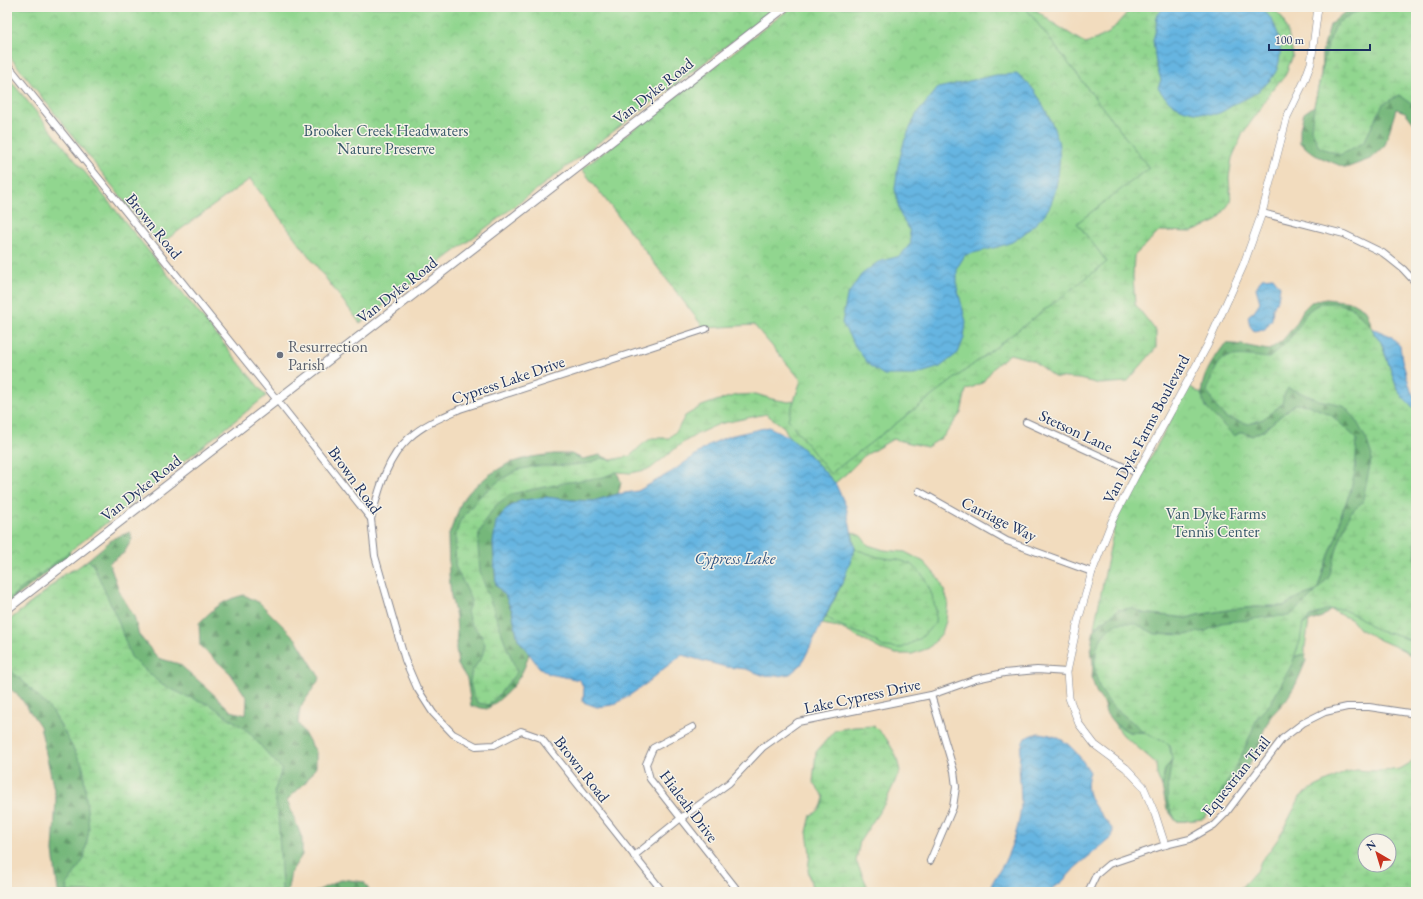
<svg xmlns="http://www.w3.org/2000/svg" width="1423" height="899" font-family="'EB Garamond',serif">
<defs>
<pattern id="forest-firs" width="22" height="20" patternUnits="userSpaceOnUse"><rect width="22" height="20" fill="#74b77a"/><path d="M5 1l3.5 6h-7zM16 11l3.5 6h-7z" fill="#5e9567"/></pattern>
<pattern id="wetland-marsh" width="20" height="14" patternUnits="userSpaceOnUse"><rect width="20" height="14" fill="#91d68f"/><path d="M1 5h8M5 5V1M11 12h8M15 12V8" fill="none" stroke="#7cb87e"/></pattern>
<pattern id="park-crowns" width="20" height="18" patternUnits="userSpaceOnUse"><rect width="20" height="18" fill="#91d68f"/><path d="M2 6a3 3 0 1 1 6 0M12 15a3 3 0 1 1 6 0" fill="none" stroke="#7cb87e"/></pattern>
<pattern id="water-waves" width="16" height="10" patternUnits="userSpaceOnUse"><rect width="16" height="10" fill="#66b5e1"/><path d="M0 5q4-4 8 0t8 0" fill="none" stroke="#5394ba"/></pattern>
</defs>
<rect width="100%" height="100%" fill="#f7f3e8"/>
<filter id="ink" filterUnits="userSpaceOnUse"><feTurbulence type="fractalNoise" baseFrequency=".025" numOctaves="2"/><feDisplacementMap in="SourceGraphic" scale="8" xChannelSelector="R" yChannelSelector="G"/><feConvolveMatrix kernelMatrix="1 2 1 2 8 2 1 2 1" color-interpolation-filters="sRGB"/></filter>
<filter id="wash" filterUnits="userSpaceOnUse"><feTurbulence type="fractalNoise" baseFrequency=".012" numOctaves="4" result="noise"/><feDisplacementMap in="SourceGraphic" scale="16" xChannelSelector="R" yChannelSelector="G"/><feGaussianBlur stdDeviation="0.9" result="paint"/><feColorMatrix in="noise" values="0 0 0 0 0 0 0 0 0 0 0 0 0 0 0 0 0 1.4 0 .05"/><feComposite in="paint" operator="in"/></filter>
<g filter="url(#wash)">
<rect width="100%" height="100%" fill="#f2dcbe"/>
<g fill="#91d68f" stroke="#568276">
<polygon points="852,532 861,536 868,545 884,550 905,552 924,562 940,580 948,601 946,621 942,633 929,648 912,654 896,654 880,649 839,627 822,624 843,581 855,549"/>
<polygon points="1416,547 1416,659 1403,650 1380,640 1359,629 1352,620 1331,610 1345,601"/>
<polygon points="1309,621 1305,647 1305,654 1294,657 1165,770 1162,787 1157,775 1156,763 1123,735 1114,723 1129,732 1155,732 1303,624"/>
</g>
<g fill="url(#forest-firs)" stroke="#48736c">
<polygon points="1371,7 1416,7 1416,126 1405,112 1396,109 1385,145 1370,159 1346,168 1315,155 1300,143 1300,128 1304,113 1314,106 1321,75 1322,53 1330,25 1341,15 1352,9 1360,10 1370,9"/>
<path d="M1326,299L1352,302L1366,310L1375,335L1386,357L1398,391L1331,610L1322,617L1303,624L1298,634L1155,732H1129L1114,723L1106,713L1103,702L1097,694L1092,679L1093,664L1091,647L1094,629L1118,610L1132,608L1143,613L1187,618L1197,615L1233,609L1269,606H1283L1298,597L1317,591L1324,568L1338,532L1341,515L1350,492L1343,427L1331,415L1295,404L1264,430L1252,436L1242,432L1234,436C1226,428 1214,418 1207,409C1192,388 1212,361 1225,344C1240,343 1254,348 1269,350L1283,340L1296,324L1303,310L1311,302Z"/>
<path d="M554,454H571L583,459L600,455L611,460L617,472L621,482L618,494L593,501L571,500L493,543L496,585L505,595L512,611L518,639L529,653C523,679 508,694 487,709L471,706L467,679L458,665L456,648L457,633L456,617L451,596L449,574L448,537L453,524L462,501L471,490L489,475L509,463L531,457Z"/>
<path d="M130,532L132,539L124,553L109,563L120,593L134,616L139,635L158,658L179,664L207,688L231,711L246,715L247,698L230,673L200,646L199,623C216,607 221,601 244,595L260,603L296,639L320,678L300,708L298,723L316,752V767L305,783L287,800L302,838V855L291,872L287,892H58L53,851L56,799L40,726L20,697L7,686V622L45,592L64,574L78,568L114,538Z"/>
<polygon points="69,549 70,555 7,604 7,596"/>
<polygon points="1305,654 1306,661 1296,684 1286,700 1271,716 1263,732 1259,747 1246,770 1217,805 1202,819 1185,821 1176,821 1167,809 1162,787 1165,770 1182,746 1294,657"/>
<polygon points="342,879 364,882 370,892 315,892"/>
</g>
<g fill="url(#wetland-marsh)" stroke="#568276" fill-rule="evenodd">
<polygon points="891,7 1033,7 1050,21 1086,44 1109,33 1132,7 1272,7 1282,17 1288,33 1293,55 1285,76 1270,92 1259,111 1243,133 1232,158 1229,178 1231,201 1217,221 1192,232 1160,231 1134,256 1133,277 1135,304 1156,331 1156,348 1127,382 1100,384 1079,379 1054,377 1032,360 1010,354 996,365 982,383 966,390 961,413 943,437 927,447 893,439 864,456 848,472 835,483 804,450 789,437 784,427 766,414 719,424 699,433 681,444 650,469 631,473 617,472 603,477 569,482 511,494 496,505 486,519 479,534 478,546 480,572 506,645 517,672 497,697 488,705 478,703 473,695 470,682 472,671 482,657 485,644 481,635 471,624 467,612 471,602 468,592 455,566 456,534 460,521 480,496 499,481 517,470 536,466 574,465 590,463 601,458 611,460 630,456 644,443 652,438 669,438 678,429 685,416 702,406 716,401 737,395 756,394 772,399 789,402 804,398"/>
<polygon points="1371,7 1416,7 1416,106 1399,95 1383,104 1364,142 1340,155 1319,147 1311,129 1314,106 1328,44 1337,23 1360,10 1370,9"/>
<path d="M1320,303H1335L1351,307L1372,328L1375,335L1381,342L1398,391L1413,407L1416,406V642L1392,634L1378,631L1359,617L1342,609L1325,610L1312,616L1303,624L1300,641L1292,664L1271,703L1258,716L1246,746L1233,772L1221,792L1217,805L1202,819L1185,821H1176L1168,804L1167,791L1172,759L1169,744L1147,734L1111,705L1100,689L1096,676L1095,662L1097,646L1104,634L1111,627L1119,623H1134L1155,634L1184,635L1206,631L1221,623L1276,616H1289L1310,598L1329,577L1338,545L1350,513L1362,503L1372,456L1367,441L1355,418L1343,405L1319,400L1288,388L1284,395L1282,404L1263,419L1249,424L1226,418L1216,407L1207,391C1210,383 1215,366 1222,360C1231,352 1257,357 1269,358L1281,348L1296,331L1307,312Z"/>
<polygon points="855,549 878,557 899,560 913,565 924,577 932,595 936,611 935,623 921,638 902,648 883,647 872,639 835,623 826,616 843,581"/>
<polygon points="88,560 93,565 103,587 118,621 131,657 162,685 186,696 211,705 222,713 248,731 266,752 282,769 274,792 278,813 282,892 68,892 67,885 84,859 89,829 83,766 53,712 24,682 8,668 7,622 45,592 64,574 77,568"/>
<path d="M874,726L886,738L896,755L900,771L885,803L860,841L856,861L870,892H813L808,870L810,853L807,832L811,815C821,811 822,806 824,797L813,782L816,752L835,730L854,727Z"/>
<path d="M1412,762H1416V892H1237L1258,869L1261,861L1268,853L1280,836L1300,797L1313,788L1346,772L1357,770L1369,771H1384L1400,769ZM1365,841H1389V865H1365Z"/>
</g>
<g fill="url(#park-crowns)" stroke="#568276">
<polygon points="7,7 778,7 360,323 250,179 159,245 7,53"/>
<polygon points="792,7 1025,7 1149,168 1077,223 1107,262 830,474 788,419 801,380 754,325 704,328 582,169"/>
<polygon points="7,76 266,396 110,520 7,600"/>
<polygon points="1189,386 1201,394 1207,409 1234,436 1242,432 1252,436 1264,430 1295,404 1309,405 1331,415 1357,439 1355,472 1350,492 1341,515 1338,532 1324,568 1317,591 1298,597 1283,606 1269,606 1233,609 1197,615 1187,618 1143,613 1132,608 1118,610 1094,628 1116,518 1152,455"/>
</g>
<g fill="url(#water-waves)" stroke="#4072a0">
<path d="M1165,7H1261C1276,22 1283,40 1279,62C1278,66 1277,70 1275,73C1266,88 1252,96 1237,103C1231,106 1222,113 1216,114C1212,115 1207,113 1203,113C1182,111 1170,106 1158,88L1161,80L1156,64L1153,40L1156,29L1157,15Z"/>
<path d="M1018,74C1023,79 1028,83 1033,89C1041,99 1055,128 1058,141C1062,157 1057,196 1048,209C1043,219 1021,237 1012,242C997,248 980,251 965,255L957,268V287L966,322L964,338L958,353L940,367L914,375H884L870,366L855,346L842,323L847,296L861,275L878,262L900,256L911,243L909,229L900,214L895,189L898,166L904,142L916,115L938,88L996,75Z"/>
<polygon points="1273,277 1280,286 1278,299 1273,308 1272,319 1265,329 1254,331 1250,326 1248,316 1254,311 1260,302 1256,288 1262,278"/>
<polygon points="1372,328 1391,336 1400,346 1402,360 1411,391 1416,399 1416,406 1413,407 1406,401 1398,391 1381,342 1375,335"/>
<polygon points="769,427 789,437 804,450 835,483 846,506 855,549 843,581 801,665 790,674 778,676 762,675 746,669 726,667 682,655 662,670 650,681 630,695 613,705 597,707 583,702 584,689 580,680 549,674 539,667 518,639 512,611 505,595 496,585 493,543 496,522 506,509 519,501 546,497 571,500 593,501 618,494 638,491 673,471 711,444 729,436"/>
<path d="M1038,733C1066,735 1076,751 1090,772C1080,796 1100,812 1113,830L1112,837L1076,867L1062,882L1048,892H990L989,890C993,880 999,872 1004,863C1011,848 1018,830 1020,814C1024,789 1013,760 1025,738Z"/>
</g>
</g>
<g filter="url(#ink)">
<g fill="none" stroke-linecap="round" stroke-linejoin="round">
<defs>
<g id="minor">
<polyline points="7,64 277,400 371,519 375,556 405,660 417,688 433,713 453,734 476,746 494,745 521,731 541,738 663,892"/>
<polyline points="1262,213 1344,234 1383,253 1403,269 1416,283"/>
<polyline points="1026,422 1137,473"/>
<polyline points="919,491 1007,541 1092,572"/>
<path d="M371,519C379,490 386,459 409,438C423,425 442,417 460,409L706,329"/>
<polyline points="693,727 653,748 646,764 650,779 739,892"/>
<polyline points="634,856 681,818 729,783 763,747 798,722 931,695 976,679 1004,673 1037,670 1067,672"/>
<polyline points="930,861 953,807 956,787 954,771 931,695"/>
<polyline points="1088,892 1096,875 1109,864 1165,845 1190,839 1214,825 1226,813 1282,739 1303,723 1325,712 1347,707 1369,707 1416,714"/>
</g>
<polyline id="tertiary" points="1165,845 1155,814 1143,786 1126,768 1095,745 1079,724 1069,698 1067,672 1078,621 1092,572 1112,521 1137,473 1207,346 1243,266 1262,213 1287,117 1304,82 1311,63 1318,7"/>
<polyline id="secondary" points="7,609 785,7"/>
</defs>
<use href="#minor" stroke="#86868e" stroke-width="8"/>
<use href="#tertiary" stroke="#86868e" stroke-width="8"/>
<use href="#secondary" stroke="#86868e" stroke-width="10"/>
<use href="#minor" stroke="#fff" stroke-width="6"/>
<use href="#tertiary" stroke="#fff" stroke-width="7"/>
<use href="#secondary" stroke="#fff" stroke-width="8"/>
</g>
</g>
<circle fill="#6b7280" stroke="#f7f3e8" stroke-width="1.5" cx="280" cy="355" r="4"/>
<g text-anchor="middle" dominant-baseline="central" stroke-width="3" stroke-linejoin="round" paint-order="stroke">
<g font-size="16" fill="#1b2f5e" stroke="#f7f3e8">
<text transform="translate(653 91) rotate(-38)">Van Dyke Road</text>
<text transform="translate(154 226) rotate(51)">Brown Road</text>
<text transform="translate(397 290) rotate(-38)">Van Dyke Road</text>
<text transform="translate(508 380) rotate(-19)">Cypress Lake Drive</text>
<text transform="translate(1146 429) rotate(-62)">Van Dyke Farms Boulevard</text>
<text transform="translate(1076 431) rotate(25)">Stetson Lane</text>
<text transform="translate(355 480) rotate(54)">Brown Road</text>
<text transform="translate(141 488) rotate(-38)">Van Dyke Road</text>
<text transform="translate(999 519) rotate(26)">Carriage Way</text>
<text transform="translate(862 696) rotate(-12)">Lake Cypress Drive</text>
<text transform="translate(582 769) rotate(52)">Brown Road</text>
<text transform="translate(1236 776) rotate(-51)">Equestrian Trail</text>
<text transform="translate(689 806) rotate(53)">Hialeah Drive</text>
</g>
<g font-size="16" fill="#38596a" stroke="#f7f3e8">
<text x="386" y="130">Brooker Creek Headwaters<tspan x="386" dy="18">Nature Preserve</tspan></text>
<text x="1216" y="513">Van Dyke Farms<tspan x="1216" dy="18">Tennis Center</tspan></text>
</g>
<g font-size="16" fill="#5b616d" stroke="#f7f3e8" text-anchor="start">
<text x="288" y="346">Resurrection<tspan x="288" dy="18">Parish</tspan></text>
</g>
<g font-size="17" font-style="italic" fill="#325785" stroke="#f7f3e8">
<text x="735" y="558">Cypress Lake</text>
</g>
</g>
<rect width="1423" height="899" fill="none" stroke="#f7f3e8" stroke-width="24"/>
<g transform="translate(1377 853) rotate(322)"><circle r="19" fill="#f7f3e8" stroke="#9fa5b1"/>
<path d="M0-3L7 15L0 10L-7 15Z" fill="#c8321e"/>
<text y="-6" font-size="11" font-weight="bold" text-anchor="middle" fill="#1b2f5e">N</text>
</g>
<path d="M1269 44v6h101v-6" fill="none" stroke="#1b2f5e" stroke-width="2"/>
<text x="1275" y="44" font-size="12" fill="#1b2f5e" stroke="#f7f3e8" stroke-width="3" paint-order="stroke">100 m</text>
</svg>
